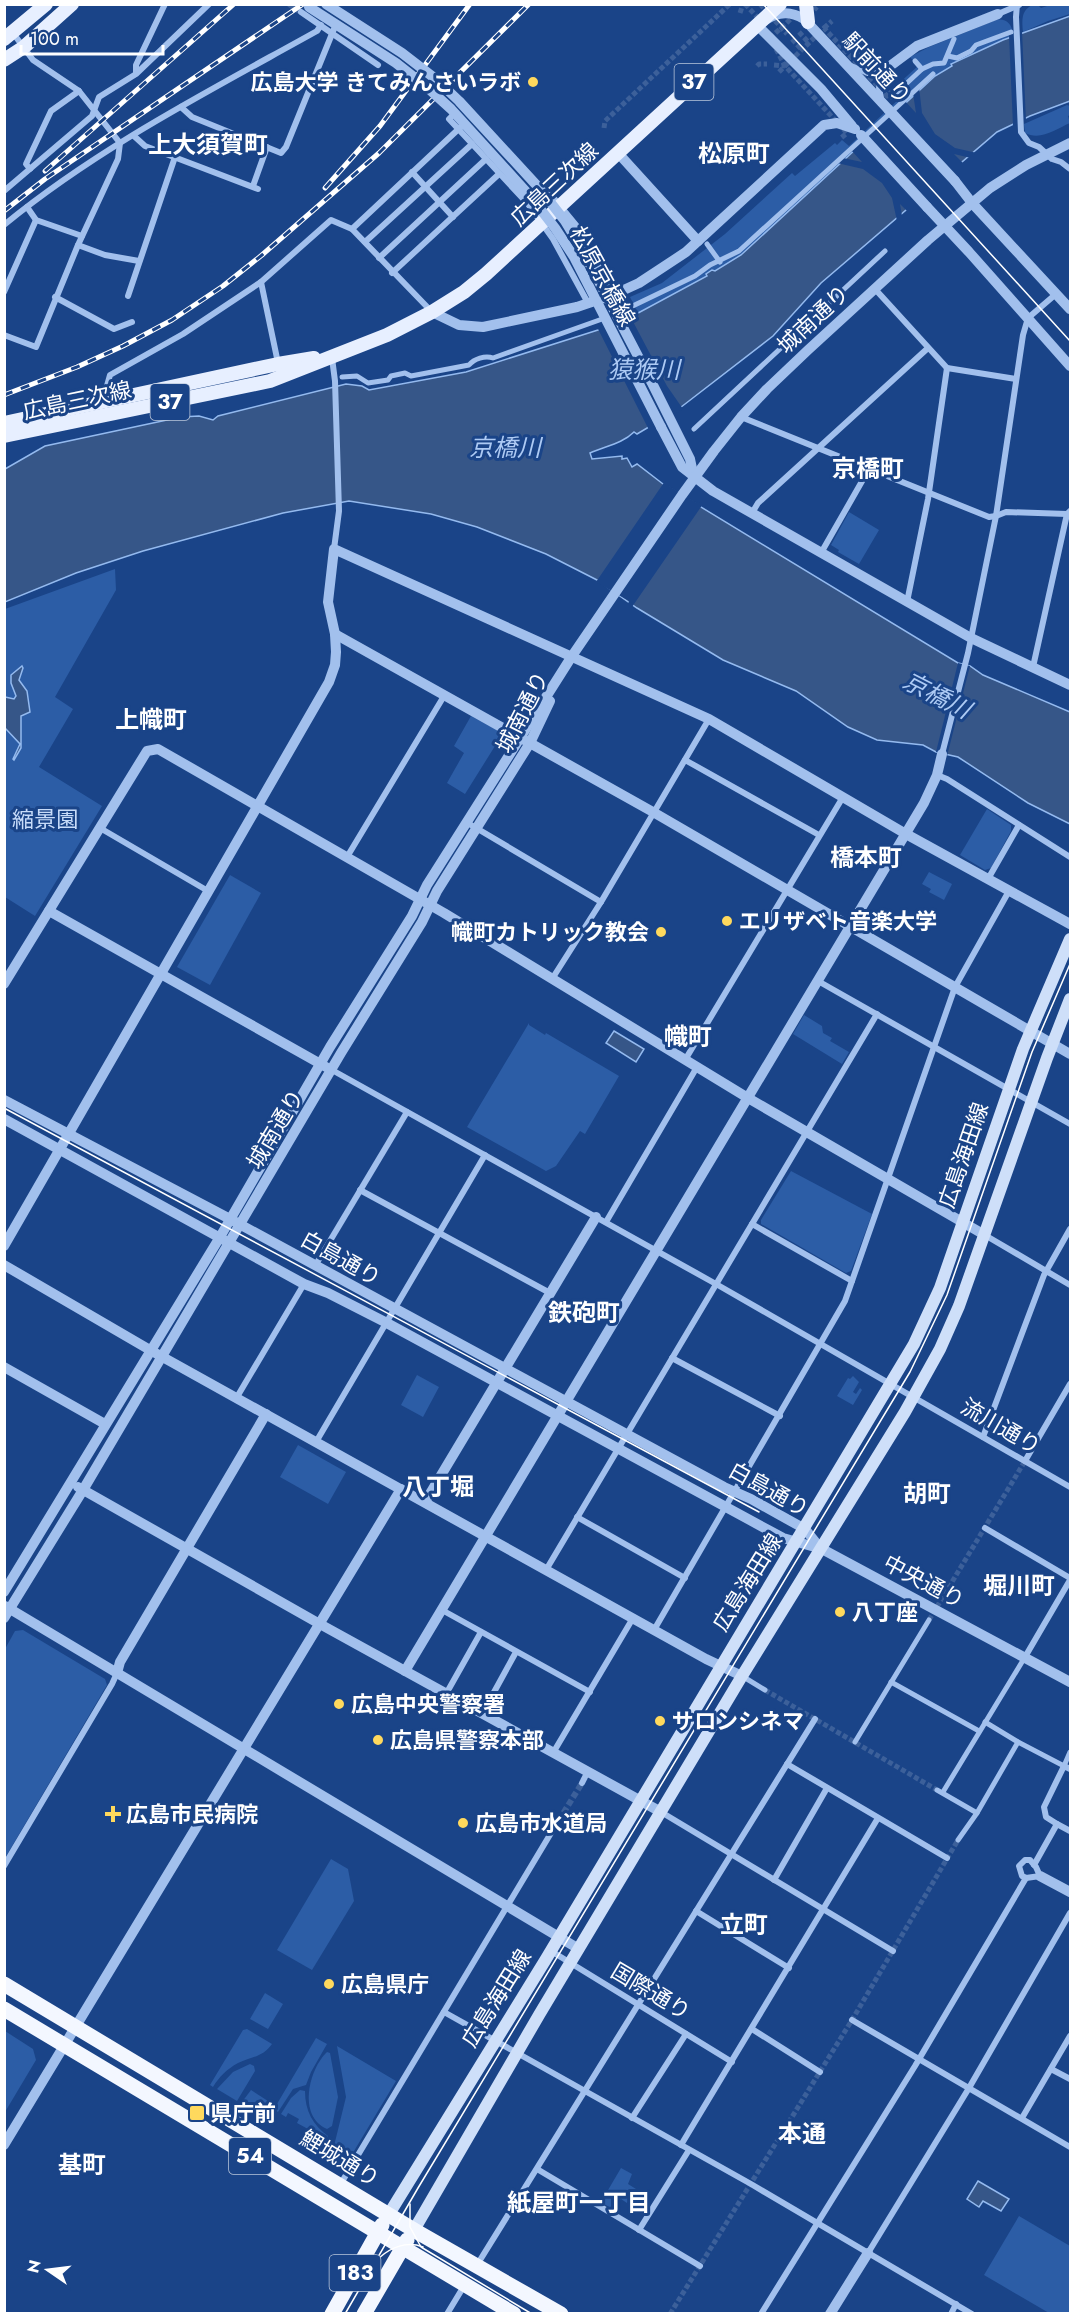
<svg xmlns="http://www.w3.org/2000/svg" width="1075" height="2318" font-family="Jost,'Noto Sans JP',sans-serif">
<rect width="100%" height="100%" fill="#1a4488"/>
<g fill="#2c5da6">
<path d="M1032,5H1038L1041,8L1050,5H1070V14L1048,21L1023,32C1022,20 1021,11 1032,5Z"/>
<path d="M996,20C1006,18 1012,24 1013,34L1009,35V38L952,64V66L935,76L741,255L715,271L712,270L706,274L707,276L638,313L630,297L662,283L725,234L792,173L795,176L835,143L837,145L842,140L849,146L901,97L896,86L918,66L910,57L929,47Z"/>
<path d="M1067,105L1070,106V115L1068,116L1070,123C1056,129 1041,141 1025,133L1024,124Z"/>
<polygon points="849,512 879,530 859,564 838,552 839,550 831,545"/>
<polygon points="115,569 116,590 55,697 73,709 39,767 102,806 35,916 5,897 5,609"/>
<polygon points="471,716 499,731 500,738 465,794 447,783 464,753 454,746"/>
<polygon points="987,809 1011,825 1011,831 991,868 985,870 960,855"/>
<polygon points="929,872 952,884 944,900 929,892 931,889 922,884"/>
<polygon points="230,875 261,893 210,985 177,967"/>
<polygon points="804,1015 822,1026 823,1033 832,1038 830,1041 849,1052 842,1064 793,1034"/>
<polygon points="529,1023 529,1025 545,1035 546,1033 619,1076 585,1134 580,1131 556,1166 546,1171 467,1127"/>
<polygon points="791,1171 872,1214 851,1271 846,1273 761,1224 761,1220"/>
<polygon points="417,1375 439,1387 423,1417 401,1405"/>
<polygon points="853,1376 859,1382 853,1392 856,1394 860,1388 862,1390 853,1405 837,1396 848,1378 850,1379"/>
<polygon points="298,1445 346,1472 328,1504 280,1477"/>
<polygon points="23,1630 105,1679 107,1685 5,1858 5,1649 15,1631"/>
<polygon points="331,1859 348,1869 354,1901 312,1970 277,1950"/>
<polygon points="265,1993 283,2004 268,2029 250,2019"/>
<path d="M247,2029L272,2044C263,2057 251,2057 238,2063C227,2069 219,2077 213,2087L210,2085L243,2030Z"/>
<polygon points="5,2031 33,2049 36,2060 5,2112"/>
<polygon points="316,2038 327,2044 311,2072 306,2085 293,2089 278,2112 274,2109"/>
<polygon points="337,2046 396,2081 351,2156 334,2146 346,2097"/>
<path d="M327,2052L330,2053L338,2097L332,2126L327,2129C297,2116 309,2069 327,2052Z"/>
<polygon points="250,2064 254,2066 255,2071 237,2101 217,2089 233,2072"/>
<polygon points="251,2090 271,2103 264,2116 242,2102"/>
<path d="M300,2090L305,2091C305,2111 313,2125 328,2136V2140L297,2123L299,2119L288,2113L286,2117L281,2114L291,2098Z"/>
<polygon points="621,2168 632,2174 628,2184 636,2189 627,2203 621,2199 614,2210 601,2202"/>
<polygon points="1019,2216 1070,2246 1070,2313 1049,2313 984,2275"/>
</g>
<g fill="#365688" stroke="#94baef" stroke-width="1.5">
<path d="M1070,16V101L1030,116L997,132L821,283L773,336L676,411L637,434L634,432C622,444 605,446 590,453L592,459L622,456V459L627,458L632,467L637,464L663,484L958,663L970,666L983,675L1070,712V824L1028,803L958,757L936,752L923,745L877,740L848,727L796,691L723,660L637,608L597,580L546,554L477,527L431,514L349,501L283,513L143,551L76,573L5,602V469L45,446L181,417L199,416L213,420L218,416L346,384L362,386L369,390L466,372L598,330L627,319L707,276L706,274L712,270L715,271L741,255L935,76L952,66L951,64L1003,40Z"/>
<polygon points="22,666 23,668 19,680 27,691 30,712 21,716 21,748 14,760 13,759 20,744 6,729 5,730 5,697 14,699 16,696 11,683 11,675"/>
<polygon points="614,1031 644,1049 636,1062 606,1043"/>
<polygon points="978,2181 1009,2199 1001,2211 983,2201 979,2207 967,2199"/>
</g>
<g fill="#1a4488">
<polygon points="1022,31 1026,121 1013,126 1009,35"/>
<polygon points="919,87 922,113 935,134 955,148 977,153 971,158 954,154 964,164 908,212 900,204 902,216 897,221 892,198 882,183 863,169 837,163 843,158 862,162 851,150 905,101 916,113 913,93"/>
<polygon points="629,314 667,386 683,409 649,430 597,327"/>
<polygon points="665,481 669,486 697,503 698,501 703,504 632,607 628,604 629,601 596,582"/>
<polygon points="958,663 970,666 947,756 936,752"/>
</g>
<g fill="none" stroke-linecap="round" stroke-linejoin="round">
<g stroke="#3c609a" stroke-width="5" stroke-dasharray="5 2.5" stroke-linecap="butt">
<polyline points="745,4 760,20"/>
<polyline points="760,4 787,34"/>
<polyline points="740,13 743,4"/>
<polyline points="809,15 817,7"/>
<polyline points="824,28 832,21"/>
<polyline points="799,32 809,43"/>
<polyline points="818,34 824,28 887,96 894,90"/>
<polyline points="770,38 794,16"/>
<polyline points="792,39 802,50"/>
<polyline points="776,49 785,66 847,133 841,138"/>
<polyline points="852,58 860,52"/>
<polyline points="774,65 785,66"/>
<polyline points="757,66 759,64 767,64"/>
<polyline points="779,72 817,35"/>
<polyline points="604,128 605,121 730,4"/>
<polyline points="929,1620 1025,1461"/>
<polyline points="765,1690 937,1790"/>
<polyline points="670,2314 852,2020 958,1840"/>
</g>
<g stroke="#3c609a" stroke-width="6" stroke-dasharray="6 3" stroke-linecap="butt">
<polyline points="289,4 301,12"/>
<polyline points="554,1828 582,1783"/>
</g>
<g stroke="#a2c0ed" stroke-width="5">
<polyline points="948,56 957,58 971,51 976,45 1011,32"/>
<polyline points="915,61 922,69"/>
<polyline points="892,97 922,69 933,64 944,63 954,39"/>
<polyline points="707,244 720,262"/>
<polyline points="616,314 695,276 710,265 739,251 933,74"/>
<path d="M342,377L357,376L368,383L388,380L391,376L405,373L411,376L469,365C474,359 485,355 493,358L605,318"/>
<polyline points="694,429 885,251"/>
<polyline points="742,1676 765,1690"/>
<polyline points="891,1682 979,1731"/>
<polyline points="985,1722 1018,1742 1064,1766 1070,1752"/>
<polyline points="855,1742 929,1620"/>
<polyline points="937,1790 977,1813"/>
<polyline points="943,1792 1025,1657"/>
<polyline points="958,1840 977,1813 1018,1742"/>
</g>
<g stroke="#a2c0ed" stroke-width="6">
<polyline points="1017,4 1016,17 1021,132 1029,143 1039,147 1052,159 1061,162 1070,169"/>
<polyline points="301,12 378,65"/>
<polyline points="998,14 1019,5"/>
<polyline points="851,66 868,73 882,72 879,88 881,98"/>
<polyline points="136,73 136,65 165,4"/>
<polyline points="181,107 192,117 281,153 286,147 336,24"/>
<polyline points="455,113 449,119 528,204 553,239 588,303"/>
<polyline points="134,136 145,146 258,189"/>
<polyline points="30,169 26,164 51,111 79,91"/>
<polyline points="412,172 453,217"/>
<polyline points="253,186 267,147"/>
<polyline points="547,190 580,230 615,294"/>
<polyline points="4,191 92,116 99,97 136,74 209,4"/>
<polyline points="27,207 36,220 82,236"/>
<path d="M4,225C99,147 211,90 317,31L321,25"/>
<polyline points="352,229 465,123"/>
<polyline points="365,242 472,144"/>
<polyline points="78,245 105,255 139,261"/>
<polyline points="379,258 486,159"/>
<polyline points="392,273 499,174"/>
<polyline points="261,282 278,363"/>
<polyline points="875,289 947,368 1016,379"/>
<polyline points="4,292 36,220"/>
<polyline points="128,296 175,157"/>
<polyline points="55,297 114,329 132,322"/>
<polyline points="4,335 36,347 78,245 118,159 120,143 79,91 33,60 13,33"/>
<polyline points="332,358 335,381 339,511 334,549"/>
<polyline points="103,400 110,375 183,334 261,282 331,220 352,229 432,312"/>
<polyline points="741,417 989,517 996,516 1006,512 1067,514"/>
<polyline points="752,513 758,503 928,348"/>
<polyline points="821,553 869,469"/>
<polyline points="907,602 928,499 947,368"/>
<polyline points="1033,667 1067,514 1070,511"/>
<polyline points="942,754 968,653 996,516 1023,335 1028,318 1056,294"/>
<polyline points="685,760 819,835"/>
<polyline points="937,775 947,779 1070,857"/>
<polyline points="466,822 601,902"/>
<polyline points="100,828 208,891"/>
<polyline points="347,857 444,696"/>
<polyline points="988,879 1019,825"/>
<polyline points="552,979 601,902 709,719"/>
<polyline points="818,981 1070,1124"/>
<polyline points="685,1060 843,797"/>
<polyline points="332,1070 716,1284 1070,1487"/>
<polyline points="360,1190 550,1293"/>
<polyline points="606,1222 697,1067"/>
<polyline points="752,1224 852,1281"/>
<polyline points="983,1234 1070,1285"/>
<polyline points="315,1266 407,1112"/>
<polyline points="672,1358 780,1416"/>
<polyline points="237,1397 304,1284"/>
<polyline points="983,1437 1044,1275 1070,1229"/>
<polyline points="316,1442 485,1155"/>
<polyline points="1025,1461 1070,1384"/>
<polyline points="577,1517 685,1578"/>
<polyline points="985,1528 1070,1578"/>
<polyline points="546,1570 877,1014"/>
<polyline points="442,1610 590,1692"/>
<polyline points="654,1630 845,1301 955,987 1009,891"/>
<polyline points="1025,1657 1070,1580"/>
<polyline points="446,1694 481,1632"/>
<polyline points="482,1714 516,1652"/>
<polyline points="553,1753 633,1618"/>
<polyline points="787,1764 947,1858"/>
<polyline points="582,1783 587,1773"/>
<polyline points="661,1812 893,1951"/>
<polyline points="1057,1824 1046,1817 1044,1807 1064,1766 1070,1769"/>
<polygon points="1025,1860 1030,1860 1036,1867 1040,1876 1026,1878 1022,1876 1019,1866"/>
<polyline points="1034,1865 1057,1824 1070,1831"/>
<polyline points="4,1866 112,1684 117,1673"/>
<polyline points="774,1880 827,1788"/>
<polyline points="696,1911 789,1968"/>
<polyline points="551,1951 732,2062"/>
<polyline points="444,2012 751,2184 972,2314"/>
<polyline points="852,2020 1070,2147"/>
<polyline points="752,2029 820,2072"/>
<polyline points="1051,2069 1070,2079"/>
<polyline points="632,2118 686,2034"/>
<polyline points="1022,2118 1070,2036"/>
<polyline points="681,2145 878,1818"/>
<polyline points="537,2169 700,2266"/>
<polyline points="340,2185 554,1828"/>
<polyline points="639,2230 689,2150"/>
<polyline points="868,2253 969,2088 1070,1913"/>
<polyline points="477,2265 815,1719"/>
<polyline points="447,2314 464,2286"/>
<polyline points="761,2314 915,2066 1026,1878"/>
<polyline points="951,2314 956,2304"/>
</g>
<g stroke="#a2c0ed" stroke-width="10">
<polyline points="882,72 917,46 998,14"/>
<path d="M852,126L821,89L757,25C773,14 786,8 804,19L888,109"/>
<polyline points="618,153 698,241"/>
<polyline points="955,181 972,203 1070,309"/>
<polyline points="927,207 969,252 1070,366"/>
<polyline points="432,312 459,325 483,327 577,307 615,294 639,283 686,252 824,125 837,123 855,129"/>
<polyline points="651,381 690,459 694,478"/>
<polyline points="661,427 682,467 713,491 971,638 1070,685"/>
<polyline points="335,634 653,812 1070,1054"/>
<polyline points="49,911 326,1067"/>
<polyline points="4,984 147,751 158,749 444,913 748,1098 983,1234"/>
<polyline points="4,1100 230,1219 724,1487 751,1499 805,1529 821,1549"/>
<polyline points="4,1119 304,1284 328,1293 385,1322 783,1538 822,1549 1070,1682"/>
<polyline points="4,1246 329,682 335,665 336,652 335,634 328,602 334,549 709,719 906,834 1070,924"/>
<polyline points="4,1265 150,1350 706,1659 742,1676"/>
<polyline points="4,1367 105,1424"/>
<polyline points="78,1487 318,1623 661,1812"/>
<polyline points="425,1502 596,1217"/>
<polyline points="4,1592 220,1237 330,1047 412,916 427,885 572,656 682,495 714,451 741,417 767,389 808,350 928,240 990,188 1026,165 1070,143"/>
<polyline points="5,1606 579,1949"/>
<polyline points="4,1618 83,1490 341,1053 422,922 437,891 530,743 550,701"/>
<polyline points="405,1671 924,803 937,775 942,754"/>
<polyline points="117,1673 120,1662 266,1414"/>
<polyline points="1040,1876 1070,1892"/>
<polyline points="4,2145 401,1489"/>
<polyline points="830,2314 868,2253"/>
</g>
<g stroke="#cedff9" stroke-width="12">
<polyline points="389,2214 546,1959 914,1344 940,1288 1023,1049 1070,939"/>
<polyline points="414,2230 539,2015 742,1676 905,1412 940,1349 959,1306 1047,1058 1070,999"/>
</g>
<g stroke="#e7efff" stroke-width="14">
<polyline points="806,4 808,22"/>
<polyline points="4,39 46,4"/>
<polyline points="4,60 24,47 72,4"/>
<polyline points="4,423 278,364 314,358"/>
<polyline points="4,436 270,381 387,335 432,312 464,292 486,274 780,4"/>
</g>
<g stroke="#f3f7ff" stroke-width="15">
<polyline points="4,1984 419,2233 561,2314"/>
<polyline points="4,2009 514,2314"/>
<polyline points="332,2314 382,2225"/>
<polyline points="364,2314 407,2240"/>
</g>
<g stroke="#fff" stroke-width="1.5">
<polyline points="763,4 1070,341"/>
<polyline points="4,1108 759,1512"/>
<polyline points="410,2204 410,2227 421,2247 532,2314"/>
<path d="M379,2258C391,2247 407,2241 423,2247"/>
<polyline points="345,2314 418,2188 910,1372 947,1295 1032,1052 1070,964"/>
</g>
<defs>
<g id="rail">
<polyline points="45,171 234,4"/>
<polyline points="325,188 380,126 470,4"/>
<polyline points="4,211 45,179 303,4"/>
<polyline points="4,395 77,367 123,346 172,320 223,286 262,255 379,153 529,4"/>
</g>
</defs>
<use href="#rail" stroke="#fff" stroke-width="5"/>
<use href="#rail" stroke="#1a4488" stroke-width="3" stroke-dasharray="9" stroke-linecap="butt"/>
<g stroke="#a2c0ed" stroke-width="10">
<polyline points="326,4 402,53 437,80 459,101 540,189 565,221 583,251 651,381"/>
<polyline points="309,7 396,63 429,89 451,109 531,197 555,228 574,257 661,427"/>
<polyline points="888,109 955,181"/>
<polyline points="861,135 927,207"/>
</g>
</g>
<g fill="#ffd95d" stroke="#1a4488" stroke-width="2">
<circle cx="533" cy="82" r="6"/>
<circle cx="727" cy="921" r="6"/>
<circle cx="661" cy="932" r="6"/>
<circle cx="840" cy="1612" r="6"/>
<circle cx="339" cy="1704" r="6"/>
<circle cx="660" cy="1721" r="6"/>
<circle cx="378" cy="1740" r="6"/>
<path d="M110 1805h6v6h6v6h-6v6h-6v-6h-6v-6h6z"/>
<circle cx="463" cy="1823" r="6"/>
<circle cx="329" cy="1984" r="6"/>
<rect x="189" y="2105" width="16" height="16" rx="3"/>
</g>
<g text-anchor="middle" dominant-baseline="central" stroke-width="6" stroke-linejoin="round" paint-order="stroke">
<g fill="#1a4488" stroke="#bac7db" stroke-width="1.5">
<rect x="674.5" y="64" width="39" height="36" rx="4.5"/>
<rect x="150.5" y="384" width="39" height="36" rx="4.5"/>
<rect x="229" y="2138" width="42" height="36" rx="4.5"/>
<rect x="329.5" y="2255" width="51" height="36" rx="4.5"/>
</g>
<g font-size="21" font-weight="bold" fill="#fff">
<text x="694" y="82">37</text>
<text x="170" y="402">37</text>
<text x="250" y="2156">54</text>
<text x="355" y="2273">183</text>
</g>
<g font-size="22" fill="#fff" stroke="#1a4488">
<text transform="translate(877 68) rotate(47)">駅前通り</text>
<text transform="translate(554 184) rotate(-43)">広島三次線</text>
<text transform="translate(603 276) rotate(61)">松原京橋線</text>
<text transform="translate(813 319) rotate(-43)">城南通り</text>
<text transform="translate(77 400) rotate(-12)">広島三次線</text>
<text transform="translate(522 712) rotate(-63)">城南通り</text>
<text transform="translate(275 1129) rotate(-59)">城南通り</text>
<text transform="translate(963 1155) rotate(-71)">広島海田線</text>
<text transform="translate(341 1258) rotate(29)">白島通り</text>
<text transform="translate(1001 1426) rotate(30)">流川通り</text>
<text transform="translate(769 1489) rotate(29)">白島通り</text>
<text transform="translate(924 1581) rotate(28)">中央通り</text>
<text transform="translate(747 1582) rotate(-58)">広島海田線</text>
<text transform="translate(651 1991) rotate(31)">国際通り</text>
<text transform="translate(496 1998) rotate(-58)">広島海田線</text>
<text transform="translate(340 2158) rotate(31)">鯉城通り</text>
</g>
<g font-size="22" font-weight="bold" fill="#fff" stroke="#1a4488" text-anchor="start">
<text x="521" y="82" text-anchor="end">広島大学 きてみんさいラボ</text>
<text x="739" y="921">エリザベト音楽大学</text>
<text x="649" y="932" text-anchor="end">幟町カトリック教会</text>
<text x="852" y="1612">八丁座</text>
<text x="351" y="1704">広島中央警察署</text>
<text x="672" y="1721">サロンシネマ</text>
<text x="390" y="1740">広島県警察本部</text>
<text x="126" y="1814">広島市民病院</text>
<text x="475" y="1823">広島市水道局</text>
<text x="341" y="1984">広島県庁</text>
<text x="210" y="2113">県庁前</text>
</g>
<g font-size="22" fill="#c7dbf9" stroke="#1a4488">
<text x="45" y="819">縮景園</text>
</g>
<g font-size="24" font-weight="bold" fill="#fff" stroke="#1a4488">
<text x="208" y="144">上大須賀町</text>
<text x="734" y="153">松原町</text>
<text x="868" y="468">京橋町</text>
<text x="151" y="719">上幟町</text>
<text x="866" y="857">橋本町</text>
<text x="688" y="1036">幟町</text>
<text x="584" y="1312">鉄砲町</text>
<text x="438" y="1486">八丁堀</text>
<text x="927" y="1493">胡町</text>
<text x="1019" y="1585">堀川町</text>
<text x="744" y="1924">立町</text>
<text x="802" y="2133">本通</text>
<text x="82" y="2164">基町</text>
<text x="579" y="2202">紙屋町一丁目</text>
</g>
<g font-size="24" font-style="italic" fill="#adcaf4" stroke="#1a4488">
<text x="644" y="369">猿猴川</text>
<text x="505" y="447">京橋川</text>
<text transform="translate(937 695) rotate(27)">京橋川</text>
</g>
</g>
<rect width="1075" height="2318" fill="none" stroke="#ffffff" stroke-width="12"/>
<g transform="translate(48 2270) rotate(284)" stroke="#1a4488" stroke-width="4.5" paint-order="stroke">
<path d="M0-4.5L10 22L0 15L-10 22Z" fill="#ffffff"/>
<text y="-9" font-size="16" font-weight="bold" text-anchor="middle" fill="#ffffff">N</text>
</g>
<path d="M21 45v9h142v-9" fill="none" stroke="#ffffff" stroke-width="3"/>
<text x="30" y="45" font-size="18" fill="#ffffff" stroke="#1a4488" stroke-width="4.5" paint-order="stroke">100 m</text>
</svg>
